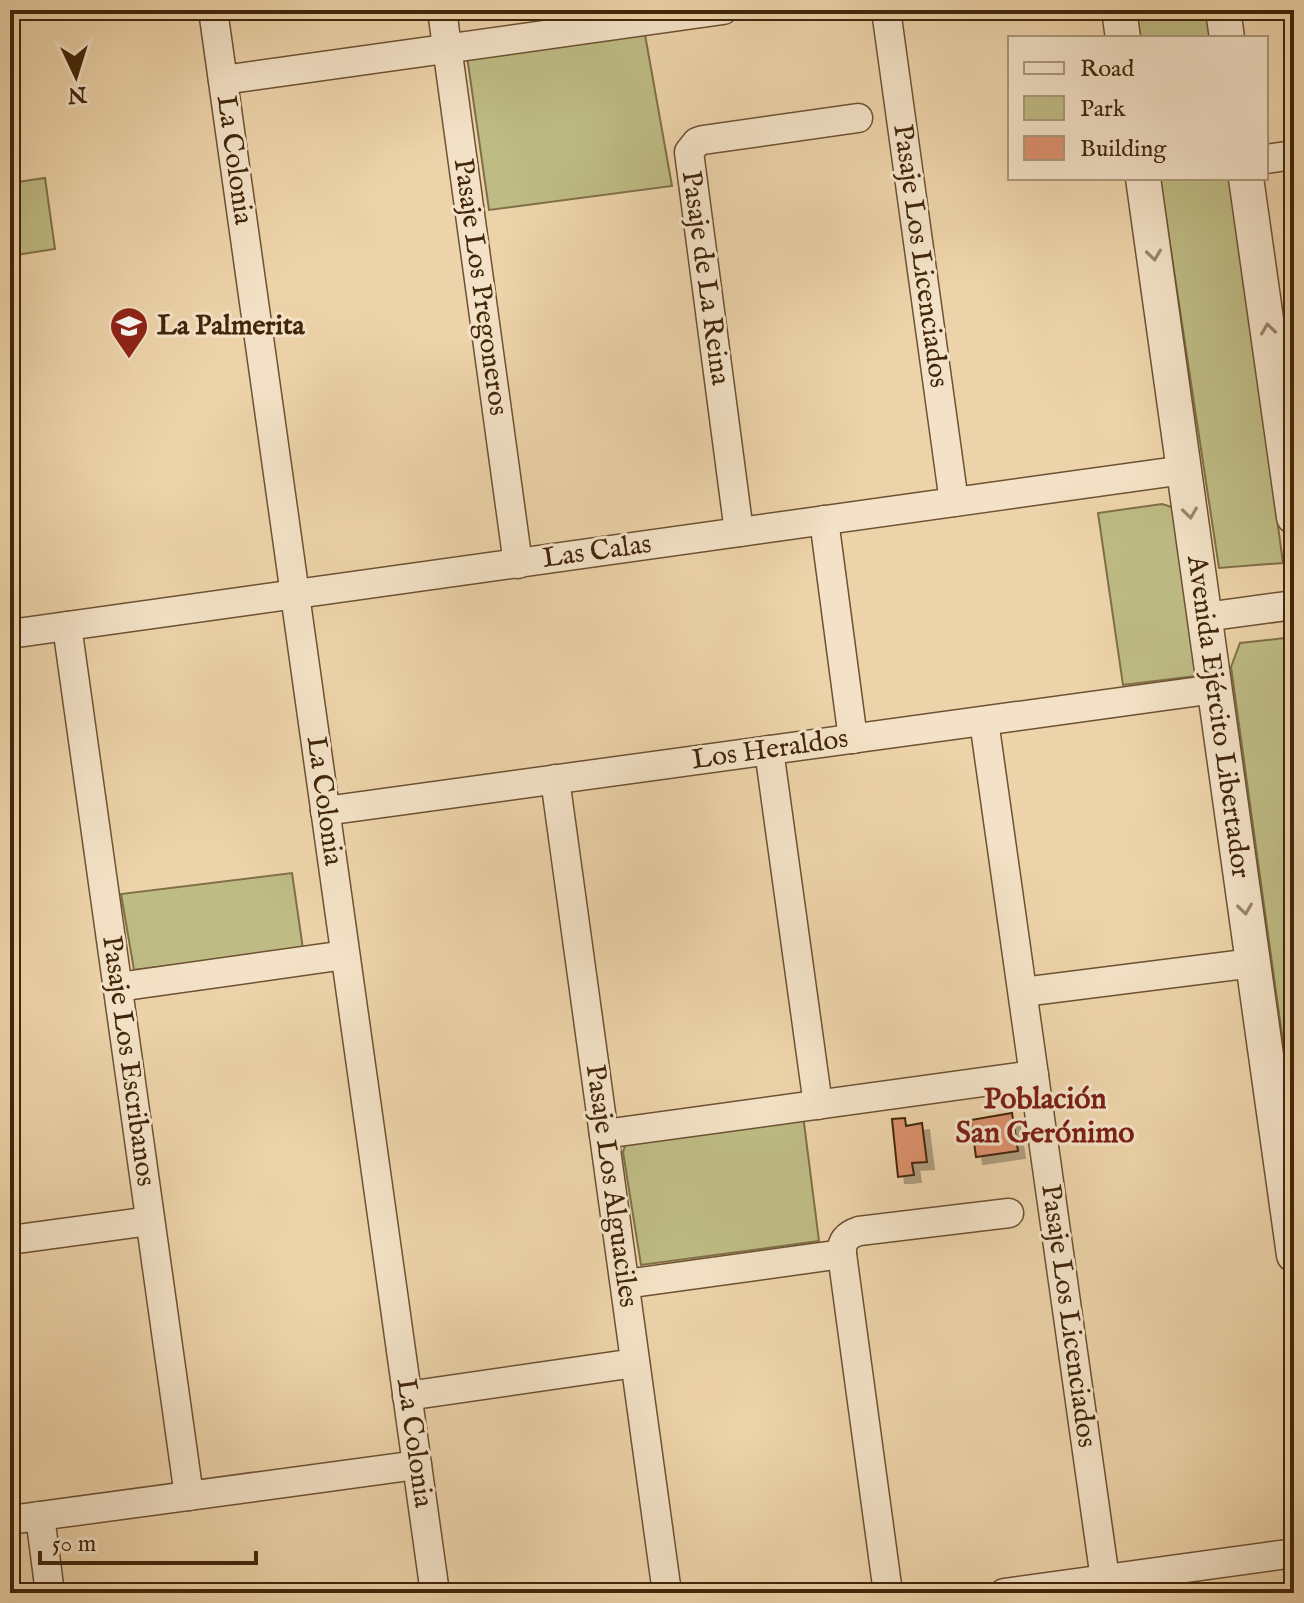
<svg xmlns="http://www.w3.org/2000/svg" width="1304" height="1603" font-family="'IM FELL English',serif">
<defs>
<filter id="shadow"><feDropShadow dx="7" dy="7" stdDeviation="0" flood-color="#0004"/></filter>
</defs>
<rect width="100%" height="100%" fill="#edd3a9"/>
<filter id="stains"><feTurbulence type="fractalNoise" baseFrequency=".0025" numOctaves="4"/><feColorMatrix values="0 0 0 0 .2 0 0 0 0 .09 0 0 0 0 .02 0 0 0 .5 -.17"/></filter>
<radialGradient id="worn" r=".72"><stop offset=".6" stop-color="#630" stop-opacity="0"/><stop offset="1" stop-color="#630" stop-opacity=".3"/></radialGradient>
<g fill="#bebb84" stroke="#807047" stroke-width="2">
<polygon points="1135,10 1208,10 1212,38 1139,38"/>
<polygon points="644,29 672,186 489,210 467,56"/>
<polygon points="45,178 55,249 10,256 10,183"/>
<polygon points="1160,178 1231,178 1283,563 1219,568"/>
<polygon points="1162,504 1178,509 1204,675 1123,685 1098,513"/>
<polygon points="1285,638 1294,648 1294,1122 1231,667 1240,643"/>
<polygon points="292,873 303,949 134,970 121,894"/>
<polygon points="803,1115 819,1241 641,1265 623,1152 628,1136"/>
</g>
<g fill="#dc906c" stroke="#42260a" stroke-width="2" filter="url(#shadow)">
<polygon points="1012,1113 1018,1151 976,1157 971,1120"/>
<polygon points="905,1118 906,1126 922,1123 927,1162 912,1163 914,1175 898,1177 892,1119"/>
</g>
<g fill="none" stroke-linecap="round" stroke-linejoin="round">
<defs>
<g id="minor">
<polyline points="213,10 435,1593"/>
<polyline points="442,10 518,564"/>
<polyline points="886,10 954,502"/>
<polyline points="223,80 723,10"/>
<polyline points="1266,159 1294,155"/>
<polyline points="824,520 853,739"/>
<polyline points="739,532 689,152 697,142 703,140 858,118"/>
<polyline points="1205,617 1294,605"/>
<polyline points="67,626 189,1496"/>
<polyline points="10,634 1184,470"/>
<polyline points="984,721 1105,1579"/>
<polyline points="769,750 818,1105"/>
<polyline points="555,779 667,1593"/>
<polyline points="325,811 1215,689"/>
<polyline points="118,987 345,955"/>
<polyline points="1023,992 1253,963"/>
<polyline points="604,1134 1034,1075"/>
<polyline points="10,1240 150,1221"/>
<polyline points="625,1284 842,1254"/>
<polyline points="407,1396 635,1363"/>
<polyline points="40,1516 50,1593"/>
<polyline points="10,1520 417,1465"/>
<path d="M888,1593L842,1254C841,1241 847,1235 859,1231L1009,1213"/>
<polyline points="1004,1593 1294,1553"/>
</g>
<g id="tertiary">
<polyline points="1119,10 1123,38"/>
<polyline points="1223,10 1227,38"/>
<polyline points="1143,178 1294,1255"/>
<polyline points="1246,178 1294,517"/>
</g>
</defs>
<use href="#minor" stroke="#6d5132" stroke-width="31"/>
<use href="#tertiary" stroke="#6d5132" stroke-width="37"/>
<use href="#minor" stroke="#f3e2c7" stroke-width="28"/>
<use href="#tertiary" stroke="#f3e2c7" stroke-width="34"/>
</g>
<defs><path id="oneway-chevron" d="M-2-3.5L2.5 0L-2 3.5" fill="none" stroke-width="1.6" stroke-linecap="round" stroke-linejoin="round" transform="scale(2)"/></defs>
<g stroke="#9a8468">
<use href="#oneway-chevron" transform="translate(1154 255) rotate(82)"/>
<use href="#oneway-chevron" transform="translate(1268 329) rotate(-98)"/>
<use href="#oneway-chevron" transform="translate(1190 513) rotate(82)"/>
<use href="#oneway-chevron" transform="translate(1245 909) rotate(82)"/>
</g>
<defs>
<symbol id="school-pin" viewBox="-11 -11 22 30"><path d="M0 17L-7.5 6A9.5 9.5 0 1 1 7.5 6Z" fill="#8f2418" stroke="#f3e2c7"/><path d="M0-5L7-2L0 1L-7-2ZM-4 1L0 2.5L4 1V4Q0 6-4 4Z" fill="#fff"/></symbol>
</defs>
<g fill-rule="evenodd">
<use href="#school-pin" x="107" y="304" width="44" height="60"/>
</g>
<g text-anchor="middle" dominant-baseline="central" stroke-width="6" stroke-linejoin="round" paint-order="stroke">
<g font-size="28" fill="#42260a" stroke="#f3e2c7">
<text transform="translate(234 160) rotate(82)">La Colonia</text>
<text transform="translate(920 256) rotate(82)">Pasaje Los Licenciados</text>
<text transform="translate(705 278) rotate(82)">Pasaje de La Reina</text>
<text transform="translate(480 287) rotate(82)">Pasaje Los Pregoneros</text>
<text transform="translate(597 552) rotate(-8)">Las Calas</text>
<text transform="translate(1218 717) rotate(82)">Avenida Ejército Libertador</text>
<text transform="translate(770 750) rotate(-8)">Los Heraldos</text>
<text transform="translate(324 801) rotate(82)">La Colonia</text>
<text transform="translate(128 1061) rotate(82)">Pasaje Los Escribanos</text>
<text transform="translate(611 1186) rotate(82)">Pasaje Los Alguaciles</text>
<text transform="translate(1068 1316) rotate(82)">Pasaje Los Licenciados</text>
<text transform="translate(414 1443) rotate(82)">La Colonia</text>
</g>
<g font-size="28" font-weight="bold" fill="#42260a" stroke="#f3e2c7" text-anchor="start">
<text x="157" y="326">La Palmerita</text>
</g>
<g font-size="30" font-weight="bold" fill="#7a1f14" stroke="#f3e2c7">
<text x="1045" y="1100">Población<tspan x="1045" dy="34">San Gerónimo</tspan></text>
</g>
</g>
<rect width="1304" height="1603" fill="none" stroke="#edd3a9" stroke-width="40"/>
<rect x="12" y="12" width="1280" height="1579" fill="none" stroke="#42260a" stroke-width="4"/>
<rect x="20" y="20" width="1264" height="1563" fill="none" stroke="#42260a" stroke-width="2"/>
<rect x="1008" y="36" width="260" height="144" fill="#f3e2c7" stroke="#ac977b" stroke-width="2"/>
<rect x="1024" y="62" width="40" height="12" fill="#f3e2c7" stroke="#ac977b" stroke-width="2"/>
<text x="1080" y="76" font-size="24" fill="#42260a">Road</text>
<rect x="1024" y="96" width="40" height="24" fill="#bebb84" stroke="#ac977b" stroke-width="2"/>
<text x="1080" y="116" font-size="24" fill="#42260a">Park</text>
<rect x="1024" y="136" width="40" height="24" fill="#dc906c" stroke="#ac977b" stroke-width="2"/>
<text x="1080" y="156" font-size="24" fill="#42260a">Building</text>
<g transform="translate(76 76) rotate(176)" stroke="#f3e2c7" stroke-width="6" paint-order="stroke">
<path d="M0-6L14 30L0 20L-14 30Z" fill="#42260a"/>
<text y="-12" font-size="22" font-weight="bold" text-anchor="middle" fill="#42260a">N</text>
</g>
<path d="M40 1551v12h216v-12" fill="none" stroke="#42260a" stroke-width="4"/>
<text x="52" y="1551" font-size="24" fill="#42260a" stroke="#f3e2c7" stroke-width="6" paint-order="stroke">50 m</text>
<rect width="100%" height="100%" filter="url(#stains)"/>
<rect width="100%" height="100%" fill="url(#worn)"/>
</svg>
